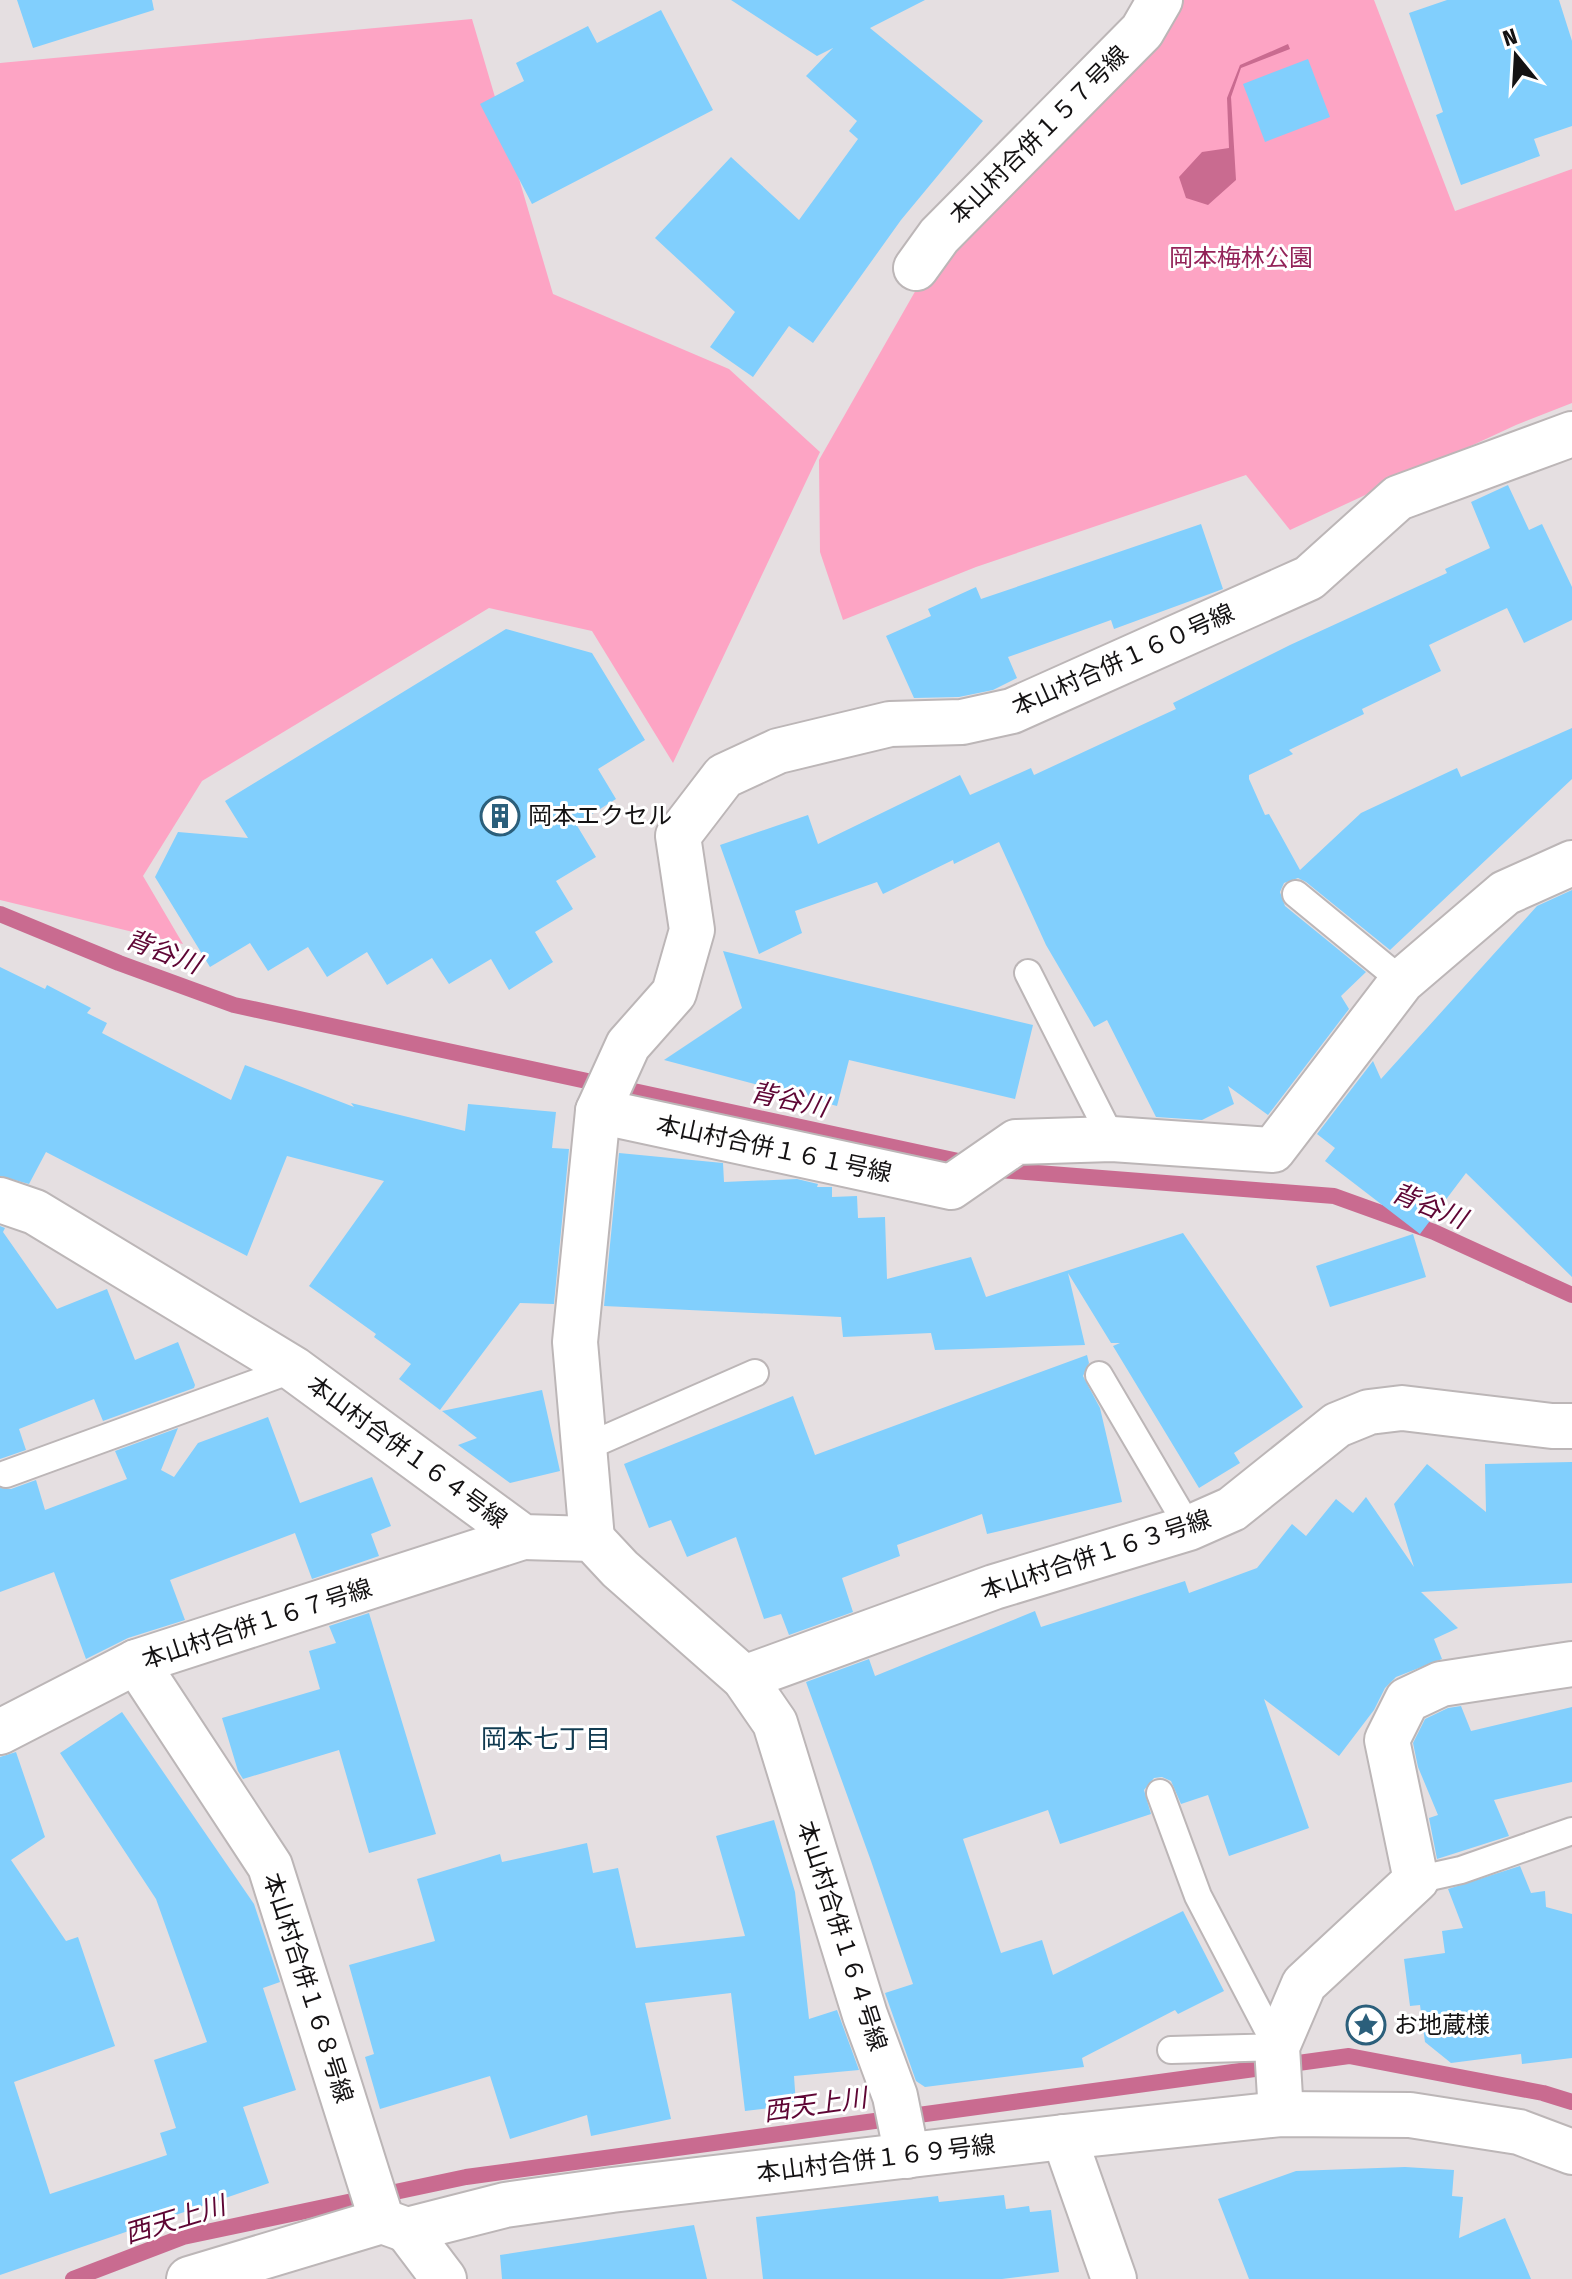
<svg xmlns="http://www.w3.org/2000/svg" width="1572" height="2279" font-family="'Fira Sans Condensed','Noto Sans JP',sans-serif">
<rect width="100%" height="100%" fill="#e5dfe1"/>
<g fill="#fda4c4">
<polygon points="1180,0 1374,0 1455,211 1572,169 1572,403 1516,425 1290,530 1246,475 976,567 843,620 820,552 819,460 925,274"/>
<polygon points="472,19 553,294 729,369 820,452 673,763 592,631 489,608 202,781 143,876 183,944 0,900 0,63"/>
</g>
<polygon fill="#c96b90" points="1288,44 1290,49 1241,68 1231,97 1236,180 1208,205 1186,198 1179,177 1202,152 1229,148 1227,98 1240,65"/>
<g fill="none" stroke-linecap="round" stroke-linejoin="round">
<g stroke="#c96b90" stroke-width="16">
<polyline points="0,914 119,963 234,1005 1000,1170 1334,1196 1434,1232 1572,1295"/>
<polyline points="73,2279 183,2237 466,2177 1349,2056 1543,2093 1572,2102"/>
</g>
</g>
<g fill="#81cffd">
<polygon points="17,0 152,0 154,10 33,48"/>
<polygon points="731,0 925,0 870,28 983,121 901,220 813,343 789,326 753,377 710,347 735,312 655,238 731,157 799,220 858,139 849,131 857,121 806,76 833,48 817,56"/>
<polygon points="1447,0 1559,0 1572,41 1572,126 1534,139 1540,156 1461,185 1436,115 1443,112 1409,13"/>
<polygon points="661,10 713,110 532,204 480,104 524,81 516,63 588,26 597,43"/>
<polygon points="1308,59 1330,117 1265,142 1243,84"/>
<polygon points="1508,485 1529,530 1542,524 1572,587 1572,620 1524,643 1507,608 1429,645 1441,671 1362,709 1364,714 1289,750 1293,754 1249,775 1249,779 1265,815 1269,814 1300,870 1361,813 1457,768 1461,777 1572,728 1572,779 1390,950 1306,882 1298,878 1284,883 1280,892 1285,906 1366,972 1341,996 1349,1009 1268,1115 1228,1086 1234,1104 1202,1120 1156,1117 1107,1020 1094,1027 1046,945 999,842 954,864 953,860 883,894 877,882 795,911 802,933 759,954 720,845 808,815 818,844 960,775 970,795 1031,768 1034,775 1176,709 1173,703 1290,645 1447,573 1445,569 1490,548 1471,502"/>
<polygon points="1201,524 1223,589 1114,629 1111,620 1008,657 1017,678 993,690 959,697 914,698 886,636 931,616 928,609 976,587 981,599"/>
<polygon points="506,629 592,653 645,740 598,769 616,799 576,824 596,857 556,881 573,909 535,932 553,962 509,990 491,959 449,984 432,958 387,985 367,952 327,977 308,947 268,971 250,943 210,967 155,877 178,832 248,838 225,801"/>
<polygon points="1572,890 1572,1277 1466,1173 1420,1234 1325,1161 1335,1148 1317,1134 1373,1061 1381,1079 1537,906"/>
<polygon points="723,951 1033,1025 1015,1099 849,1060 837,1106 664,1060 742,1008"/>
<polygon points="0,967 45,989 47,985 91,1008 87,1013 107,1023 102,1033 231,1100 245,1065 354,1107 351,1103 465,1131 468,1104 556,1112 552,1148 569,1149 554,1304 520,1303 440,1410 399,1379 411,1364 374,1337 376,1334 309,1286 384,1181 287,1156 247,1256 46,1152 29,1184 0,1176"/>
<polygon points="619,1153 723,1163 724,1182 797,1179 818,1184 817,1187 832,1187 832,1197 857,1196 858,1218 885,1217 887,1279 971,1257 986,1297 1183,1233 1303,1407 1234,1453 1240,1463 1199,1488 1113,1346 1120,1343 1111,1343 1068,1273 1085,1345 935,1350 931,1333 843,1337 841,1317 604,1306"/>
<polygon points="0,1226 5,1228 3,1232 57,1309 107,1289 135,1360 178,1342 195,1385 194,1388 103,1421 94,1399 19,1429 26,1450 0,1459"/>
<polygon points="1413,1234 1426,1277 1330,1307 1316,1266"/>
<polygon points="1087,1355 1089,1363 1083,1376 1100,1408 1122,1502 987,1534 982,1514 897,1545 900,1556 842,1578 853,1612 789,1635 781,1614 764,1619 736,1537 687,1557 671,1520 649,1528 624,1464 793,1396 815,1455"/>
<polygon points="542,1390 560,1471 510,1483 458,1445 477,1438 442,1411"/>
<polygon points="268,1417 300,1503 372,1477 391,1526 371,1534 379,1556 312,1579 295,1533 170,1580 185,1620 128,1638 86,1659 54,1572 0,1592 0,1488 11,1489 36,1480 45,1510 127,1479 115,1451 178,1428 161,1470 174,1477 198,1443"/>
<polygon points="1572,1462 1572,1583 1421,1592 1458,1628 1434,1639 1442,1659 1396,1677 1385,1688 1374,1710 1339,1756 1264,1699 1309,1828 1229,1856 1208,1795 1181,1804 1171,1781 1162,1777 1154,1778 1144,1790 1151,1814 1060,1844 1048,1810 963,1839 1001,1953 1042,1940 1053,1975 1183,1911 1224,1991 1178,2014 1175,2010 1082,2058 1084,2067 925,2087 916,2081 885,1993 913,1984 871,1861 806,1682 869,1659 875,1676 1035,1611 1041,1627 1185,1581 1189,1593 1257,1568 1292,1524 1306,1536 1336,1499 1353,1513 1366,1497 1414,1567 1394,1504 1427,1464 1486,1512 1485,1464"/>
<polygon points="369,1613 436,1834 369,1853 339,1750 243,1779 238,1771 222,1718 320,1689 309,1651 336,1643 329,1626"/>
<polygon points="1461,1706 1471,1731 1572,1707 1572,1782 1494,1800 1509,1836 1437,1859 1429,1818 1438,1815 1418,1767 1413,1743 1425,1719 1448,1708"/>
<polygon points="122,1712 254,1904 280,1982 263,1988 296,2090 243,2107 269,2183 0,2275 0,1757 16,1752 45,1837 11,1860 66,1941 78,1937 115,2046 14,2082 50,2194 167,2155 160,2133 176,2128 154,2060 207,2042 156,1899 60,1753"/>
<polygon points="774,1820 795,1892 809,2019 837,2010 859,2070 794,2076 796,2105 745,2111 731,1993 645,2003 671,2119 591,2136 587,2115 510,2139 490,2076 380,2109 365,2057 374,2054 349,1965 435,1941 417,1879 500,1854 502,1862 587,1843 593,1873 618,1868 636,1948 745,1936 716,1836"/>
<polygon points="1520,1866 1531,1893 1545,1891 1546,1907 1572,1914 1572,2058 1522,2064 1521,2054 1451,2063 1425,2042 1420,2005 1410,2006 1404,1959 1445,1953 1442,1931 1463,1928 1448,1889"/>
<polygon points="1405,2167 1454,2170 1452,2196 1463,2197 1459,2238 1505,2218 1531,2279 1249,2279 1218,2199 1296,2171"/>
<polygon points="1004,2195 1006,2209 1029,2206 1030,2212 1051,2210 1059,2272 1002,2279 763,2279 756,2217 938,2196 939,2202"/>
<polygon points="694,2225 707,2279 502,2279 500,2255"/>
</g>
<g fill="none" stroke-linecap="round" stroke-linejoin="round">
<defs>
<g id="lane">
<polyline points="1296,894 1402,981"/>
<polyline points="1028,973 1112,1139"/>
<polyline points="1099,1375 1189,1528"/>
<polyline points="584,1448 755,1373"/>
<polyline points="6,1474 294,1369"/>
<polyline points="1160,1793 1198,1896 1277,2047 1171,2050"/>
<polyline points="1416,1880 1461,1870 1572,1831"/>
</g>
<g id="street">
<polyline points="916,268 939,236 1142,31 1160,0"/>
<polyline points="598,1111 951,1187 1016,1142 1112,1139 1273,1150 1402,981 1505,893 1572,863"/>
<polyline points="0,1200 35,1212 294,1369 523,1537 592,1539 620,1569 744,1678 775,1723 865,2015 895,2096 907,2156"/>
<polyline points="592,1539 575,1342 598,1111 628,1045 674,993 692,930 678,836 724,776 778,751 890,724 962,722 1012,711 1309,578 1398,498 1572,434"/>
<polyline points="136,1662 270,1866 382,2221"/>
<polyline points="744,1678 994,1587 1189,1528 1232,1509 1337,1425 1369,1412 1402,1408 1552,1426 1572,1426"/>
<polyline points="0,1732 136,1662 523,1537"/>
<polyline points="1281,2114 1277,2047 1304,1984 1416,1880 1387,1740 1407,1700 1441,1684 1572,1664"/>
<polyline points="1064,2137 1114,2279"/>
<polyline points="407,2230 444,2279"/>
</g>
<polyline id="secondary" points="189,2279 382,2221 407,2230 505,2205 612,2190 1064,2137 1281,2114 1410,2115 1519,2132 1572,2152"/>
</defs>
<use href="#lane" stroke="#bcb6b7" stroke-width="30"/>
<use href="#street" stroke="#bcb6b7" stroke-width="48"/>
<use href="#secondary" stroke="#bcb6b7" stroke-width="48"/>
<use href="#lane" stroke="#fff" stroke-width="26"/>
<use href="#street" stroke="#fff" stroke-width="44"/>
<use href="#secondary" stroke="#fff" stroke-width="44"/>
</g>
<defs>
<symbol id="building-ring" viewBox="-11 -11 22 22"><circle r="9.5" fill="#fff" stroke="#2b5f7b" stroke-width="1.5"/><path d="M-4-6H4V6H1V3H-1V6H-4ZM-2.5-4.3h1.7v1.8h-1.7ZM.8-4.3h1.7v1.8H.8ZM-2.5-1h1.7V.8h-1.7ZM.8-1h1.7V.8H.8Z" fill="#2b5f7b"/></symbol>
<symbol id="sight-ring" viewBox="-11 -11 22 22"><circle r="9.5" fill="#fff" stroke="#2b5f7b" stroke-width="1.5"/><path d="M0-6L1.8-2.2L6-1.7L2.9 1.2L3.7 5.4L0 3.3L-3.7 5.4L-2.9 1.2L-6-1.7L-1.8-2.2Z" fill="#2b5f7b"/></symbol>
</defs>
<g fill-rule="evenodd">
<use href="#building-ring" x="478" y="794" width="44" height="44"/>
<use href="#sight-ring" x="1344" y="2003" width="44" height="44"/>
</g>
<g text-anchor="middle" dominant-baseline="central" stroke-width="6" stroke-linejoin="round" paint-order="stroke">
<g font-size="24" fill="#141213" stroke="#fff">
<text transform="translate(1039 135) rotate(-45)">本山村合併１５７号線</text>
<text transform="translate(1123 660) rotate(-24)">本山村合併１６０号線</text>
<text transform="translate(774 1149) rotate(12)">本山村合併１６１号線</text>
<text transform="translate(407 1452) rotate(36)">本山村合併１６４号線</text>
<text transform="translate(1096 1555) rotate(-18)">本山村合併１６３号線</text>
<text transform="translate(257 1624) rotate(-18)">本山村合併１６７号線</text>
<text transform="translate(842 1936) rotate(72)">本山村合併１６４号線</text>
<text transform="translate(308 1988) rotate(72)">本山村合併１６８号線</text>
<text transform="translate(876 2159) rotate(-7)">本山村合併１６９号線</text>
</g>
<g font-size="24" fill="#932258" stroke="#fff">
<text x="1241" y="258">岡本梅林公園</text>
</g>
<g font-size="24" fill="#141213" stroke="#fff" text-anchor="start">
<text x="528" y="816">岡本エクセル</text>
<text x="1394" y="2025">お地蔵様</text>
</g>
<g font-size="26" font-style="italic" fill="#5e0534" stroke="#fff">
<text transform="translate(163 952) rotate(21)">背谷川</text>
<text transform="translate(789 1100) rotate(12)">背谷川</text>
<text transform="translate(1429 1206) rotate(22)">背谷川</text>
<text transform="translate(815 2105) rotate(-8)">西天上川</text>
<text transform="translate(175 2220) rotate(-17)">西天上川</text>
</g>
<g font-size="26" fill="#113b51" stroke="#fff">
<text x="546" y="1739">岡本七丁目</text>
</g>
</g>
<g transform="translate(1516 56) rotate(342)" stroke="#ffffff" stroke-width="6" paint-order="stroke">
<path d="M0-6L14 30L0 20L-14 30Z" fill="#141213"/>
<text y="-12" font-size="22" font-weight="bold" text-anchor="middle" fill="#141213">N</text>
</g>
</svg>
